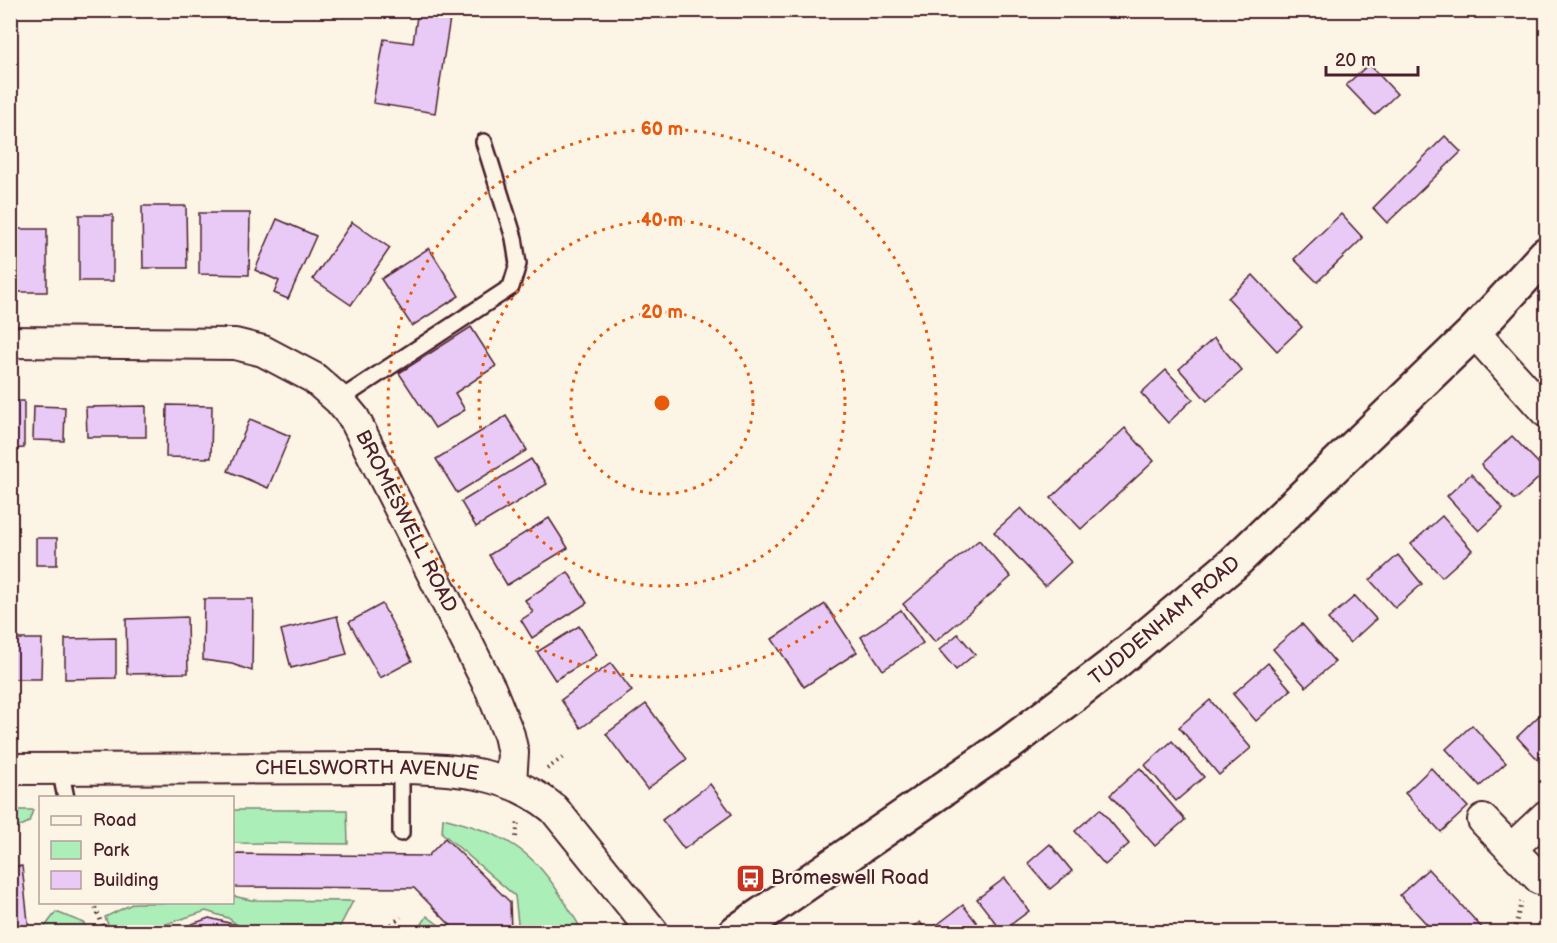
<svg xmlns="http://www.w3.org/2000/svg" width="1557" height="943" font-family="'Balsamiq Sans',sans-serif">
<rect width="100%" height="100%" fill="#fcf5e5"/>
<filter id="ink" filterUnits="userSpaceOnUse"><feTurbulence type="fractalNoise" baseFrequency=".0167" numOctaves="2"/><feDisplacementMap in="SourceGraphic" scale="12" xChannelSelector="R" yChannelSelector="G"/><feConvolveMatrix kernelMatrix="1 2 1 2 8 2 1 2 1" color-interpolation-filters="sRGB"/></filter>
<g filter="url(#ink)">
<g fill="#abeeb8" stroke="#7a8672" stroke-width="1.5">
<polygon points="11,810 33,810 29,822 11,831"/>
<polygon points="233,810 347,810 348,844 233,843"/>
<path d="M443,818C526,839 541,861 583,932H519L515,896L442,833Z"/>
<polygon points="233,896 251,900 353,901 337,932 247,932 228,918 206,911 142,932 111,932 105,917 134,903 232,902"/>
<polygon points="56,912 84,923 87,932 41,932"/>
<polygon points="427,916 448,932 417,932"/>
</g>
<g fill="#e9c9f6" stroke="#4a1f2b" stroke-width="1.5">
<polygon points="418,10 451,12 435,113 373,103 384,39 413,43"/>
<polygon points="1369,64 1397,94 1375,115 1346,85"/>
<polygon points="1445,136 1461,152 1387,223 1373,208"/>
<polygon points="142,206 186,206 187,268 143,268"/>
<polygon points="199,213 250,213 249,275 199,274"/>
<polygon points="1341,214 1363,238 1317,282 1294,259"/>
<rect x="79" y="215" width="34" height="66"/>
<polygon points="277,219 316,236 288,299 274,293 279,281 255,270"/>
<polygon points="352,222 390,248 351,305 313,279"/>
<rect x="10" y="229" width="37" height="63"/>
<polygon points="429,248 459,296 412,326 381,279"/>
<polygon points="1253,275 1302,327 1277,351 1228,298"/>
<polygon points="471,327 496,366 455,393 465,410 435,428 399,373"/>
<polygon points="1214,338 1242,371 1207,401 1179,369"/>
<polygon points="1166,370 1193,399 1168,423 1141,393"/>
<polygon points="10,401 24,401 24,448 10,449"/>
<polygon points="167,405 212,406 211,458 166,457"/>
<polygon points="34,406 65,407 64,441 33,440"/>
<polygon points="146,406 146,437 87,437 86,407"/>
<polygon points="506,416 527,450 457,493 436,459"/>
<polygon points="250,419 290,436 268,488 228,471"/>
<polygon points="1125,428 1154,461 1081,529 1051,498"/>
<polygon points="1512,436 1546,471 1515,500 1481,465"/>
<polygon points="531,459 547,484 476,527 461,502"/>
<polygon points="1471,474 1503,509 1479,531 1447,496"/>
<polygon points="1021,508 1071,562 1045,586 994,532"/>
<polygon points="1442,516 1472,550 1442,577 1411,544"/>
<polygon points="549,518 568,548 507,585 489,555"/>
<rect x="36" y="538" width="21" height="27"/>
<polygon points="979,540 1011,577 935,642 903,604"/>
<polygon points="1398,555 1422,584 1395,608 1370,580"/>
<polygon points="568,572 587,603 532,638 521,620 533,612 525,600"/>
<polygon points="1355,596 1376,619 1350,643 1328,619"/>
<polygon points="204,599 253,599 252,671 232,664 203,660"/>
<polygon points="382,604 412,661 380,678 349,622"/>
<polygon points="825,604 857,652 804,687 772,639"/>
<polygon points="901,610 923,643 883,670 861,637"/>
<polygon points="337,616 347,654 291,668 281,630"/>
<polygon points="187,617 188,673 127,674 126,619"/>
<polygon points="1302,624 1335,662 1306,687 1273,649"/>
<polygon points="579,626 597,655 555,680 537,652"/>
<polygon points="958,634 975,654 956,670 939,650"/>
<polygon points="116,638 116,678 65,679 65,639"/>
<polygon points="10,639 42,639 41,679 10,679"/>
<polygon points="611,663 632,691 581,728 561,700"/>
<polygon points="1268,663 1291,690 1256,721 1233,694"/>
<polygon points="1210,700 1251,748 1219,775 1179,727"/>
<polygon points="646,704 687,759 647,789 606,734"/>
<polygon points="1546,709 1546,759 1541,763 1517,737"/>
<polygon points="1472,725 1506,763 1480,786 1446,749"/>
<polygon points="1172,741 1204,777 1176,801 1145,765"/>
<polygon points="1140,768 1185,820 1155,846 1110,795"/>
<polygon points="1431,768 1468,807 1441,832 1405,793"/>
<polygon points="710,784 732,814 684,849 662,820"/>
<polygon points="1100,809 1129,844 1105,865 1075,831"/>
<polygon points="445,838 510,902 511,932 457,932 414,888 232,887 232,854 428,856"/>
<polygon points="1050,844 1072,871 1050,889 1028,863"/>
<polygon points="22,866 29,931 10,932 10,867"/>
<polygon points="1428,869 1486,932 1434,932 1400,895"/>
<polygon points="1005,878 1029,911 1002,931 977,899"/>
<polygon points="963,905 984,932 939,932 934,927"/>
<polygon points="209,918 241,926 247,932 169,932"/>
<polygon points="1546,918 1546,932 1536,932 1533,930"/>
<polygon points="920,922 927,932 905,932"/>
</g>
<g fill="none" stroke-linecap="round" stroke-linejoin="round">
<defs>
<g id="lane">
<polyline points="339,400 511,287 518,264 514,238 484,142"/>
<polyline points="401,768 401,833"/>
<polyline points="60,769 66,798"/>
</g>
<g id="street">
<polyline points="1474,332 1546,412"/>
<path id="s1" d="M10,342L235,344L263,351L314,378L339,400L354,418L491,690L509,735L513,753L511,782"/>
<path id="s2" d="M10,769L401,768C457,769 509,772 554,809L653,932"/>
<polyline points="1483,820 1540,879"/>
<polyline points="1511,849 1546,816"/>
</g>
<g id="secondary">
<path id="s3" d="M736,932L1010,743L1110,667L1234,563L1474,332L1546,254"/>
</g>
</defs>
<use href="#lane" stroke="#4a1f2b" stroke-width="20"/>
<use href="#street" stroke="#4a1f2b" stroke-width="34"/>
<use href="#secondary" stroke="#4a1f2b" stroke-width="38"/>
<g stroke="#4a1f2b" stroke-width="4" stroke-dasharray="1.5 4.5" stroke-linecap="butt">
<polyline points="547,769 566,755"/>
<polyline points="516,837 518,820"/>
<polyline points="93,902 105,932"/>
<polyline points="382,932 401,917"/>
<polyline points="1514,932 1521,902"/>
</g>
<use href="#lane" stroke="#fcf5e5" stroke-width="15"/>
<use href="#street" stroke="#fcf5e5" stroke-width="30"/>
<use href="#secondary" stroke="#fcf5e5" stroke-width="33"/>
</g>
</g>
<g fill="none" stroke="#e8590c" stroke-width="3" stroke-dasharray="3 6">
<circle cx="662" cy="403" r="91"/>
<circle cx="662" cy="403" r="183"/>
<circle cx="662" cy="403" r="274"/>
</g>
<defs>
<symbol id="bus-square" viewBox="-11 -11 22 22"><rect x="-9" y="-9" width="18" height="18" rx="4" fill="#c8321e" stroke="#fcf5e5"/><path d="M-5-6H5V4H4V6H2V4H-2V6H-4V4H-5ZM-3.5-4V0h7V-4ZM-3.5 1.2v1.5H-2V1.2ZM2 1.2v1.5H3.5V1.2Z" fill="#fff"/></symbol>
</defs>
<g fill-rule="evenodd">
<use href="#bus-square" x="734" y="862" width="33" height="33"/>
</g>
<g text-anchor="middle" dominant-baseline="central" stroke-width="4.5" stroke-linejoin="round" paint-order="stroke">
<g font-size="20" fill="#4a1f2b" stroke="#fcf5e5">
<text stroke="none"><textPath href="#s1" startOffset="484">BROMESWELL ROAD</textPath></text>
<text stroke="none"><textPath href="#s3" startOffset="530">TUDDENHAM ROAD</textPath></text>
<text stroke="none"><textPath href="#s2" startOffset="357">CHELSWORTH AVENUE</textPath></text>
</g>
<g font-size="20" fill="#4a1f2b" stroke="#fcf5e5" text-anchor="start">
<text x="771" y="878">Bromeswell Road</text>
</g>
</g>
<circle cx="662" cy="403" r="9" fill="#e8590c" stroke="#fcf5e5" stroke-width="3"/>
<g font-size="18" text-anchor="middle" font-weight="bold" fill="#e8590c" stroke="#fcf5e5" stroke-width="4.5" stroke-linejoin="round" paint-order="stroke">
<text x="662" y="135">60 m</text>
<text x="662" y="226">40 m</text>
<text x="662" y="318">20 m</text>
</g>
<rect width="1557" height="943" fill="none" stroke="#fcf5e5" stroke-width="36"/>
<rect x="18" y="18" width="1521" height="907" fill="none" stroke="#4a1f2b" stroke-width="2" filter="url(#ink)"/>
<rect x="39" y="796" width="195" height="108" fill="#fcf5e5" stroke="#b59f9b" stroke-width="1.5"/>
<rect x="51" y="816" width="30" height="9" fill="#fcf5e5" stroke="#b59f9b" stroke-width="1.5"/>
<text x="93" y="826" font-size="18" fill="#4a1f2b">Road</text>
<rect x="51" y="841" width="30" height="18" fill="#abeeb8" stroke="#b59f9b" stroke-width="1.5"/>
<text x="93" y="856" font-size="18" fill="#4a1f2b">Park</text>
<rect x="51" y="871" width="30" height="18" fill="#e9c9f6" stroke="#b59f9b" stroke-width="1.5"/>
<text x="93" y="886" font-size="18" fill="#4a1f2b">Building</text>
<path d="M1326 66v9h92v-9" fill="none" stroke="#4a1f2b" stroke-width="3"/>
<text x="1335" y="66" font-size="18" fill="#4a1f2b" stroke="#fcf5e5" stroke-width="4.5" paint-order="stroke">20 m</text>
</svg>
